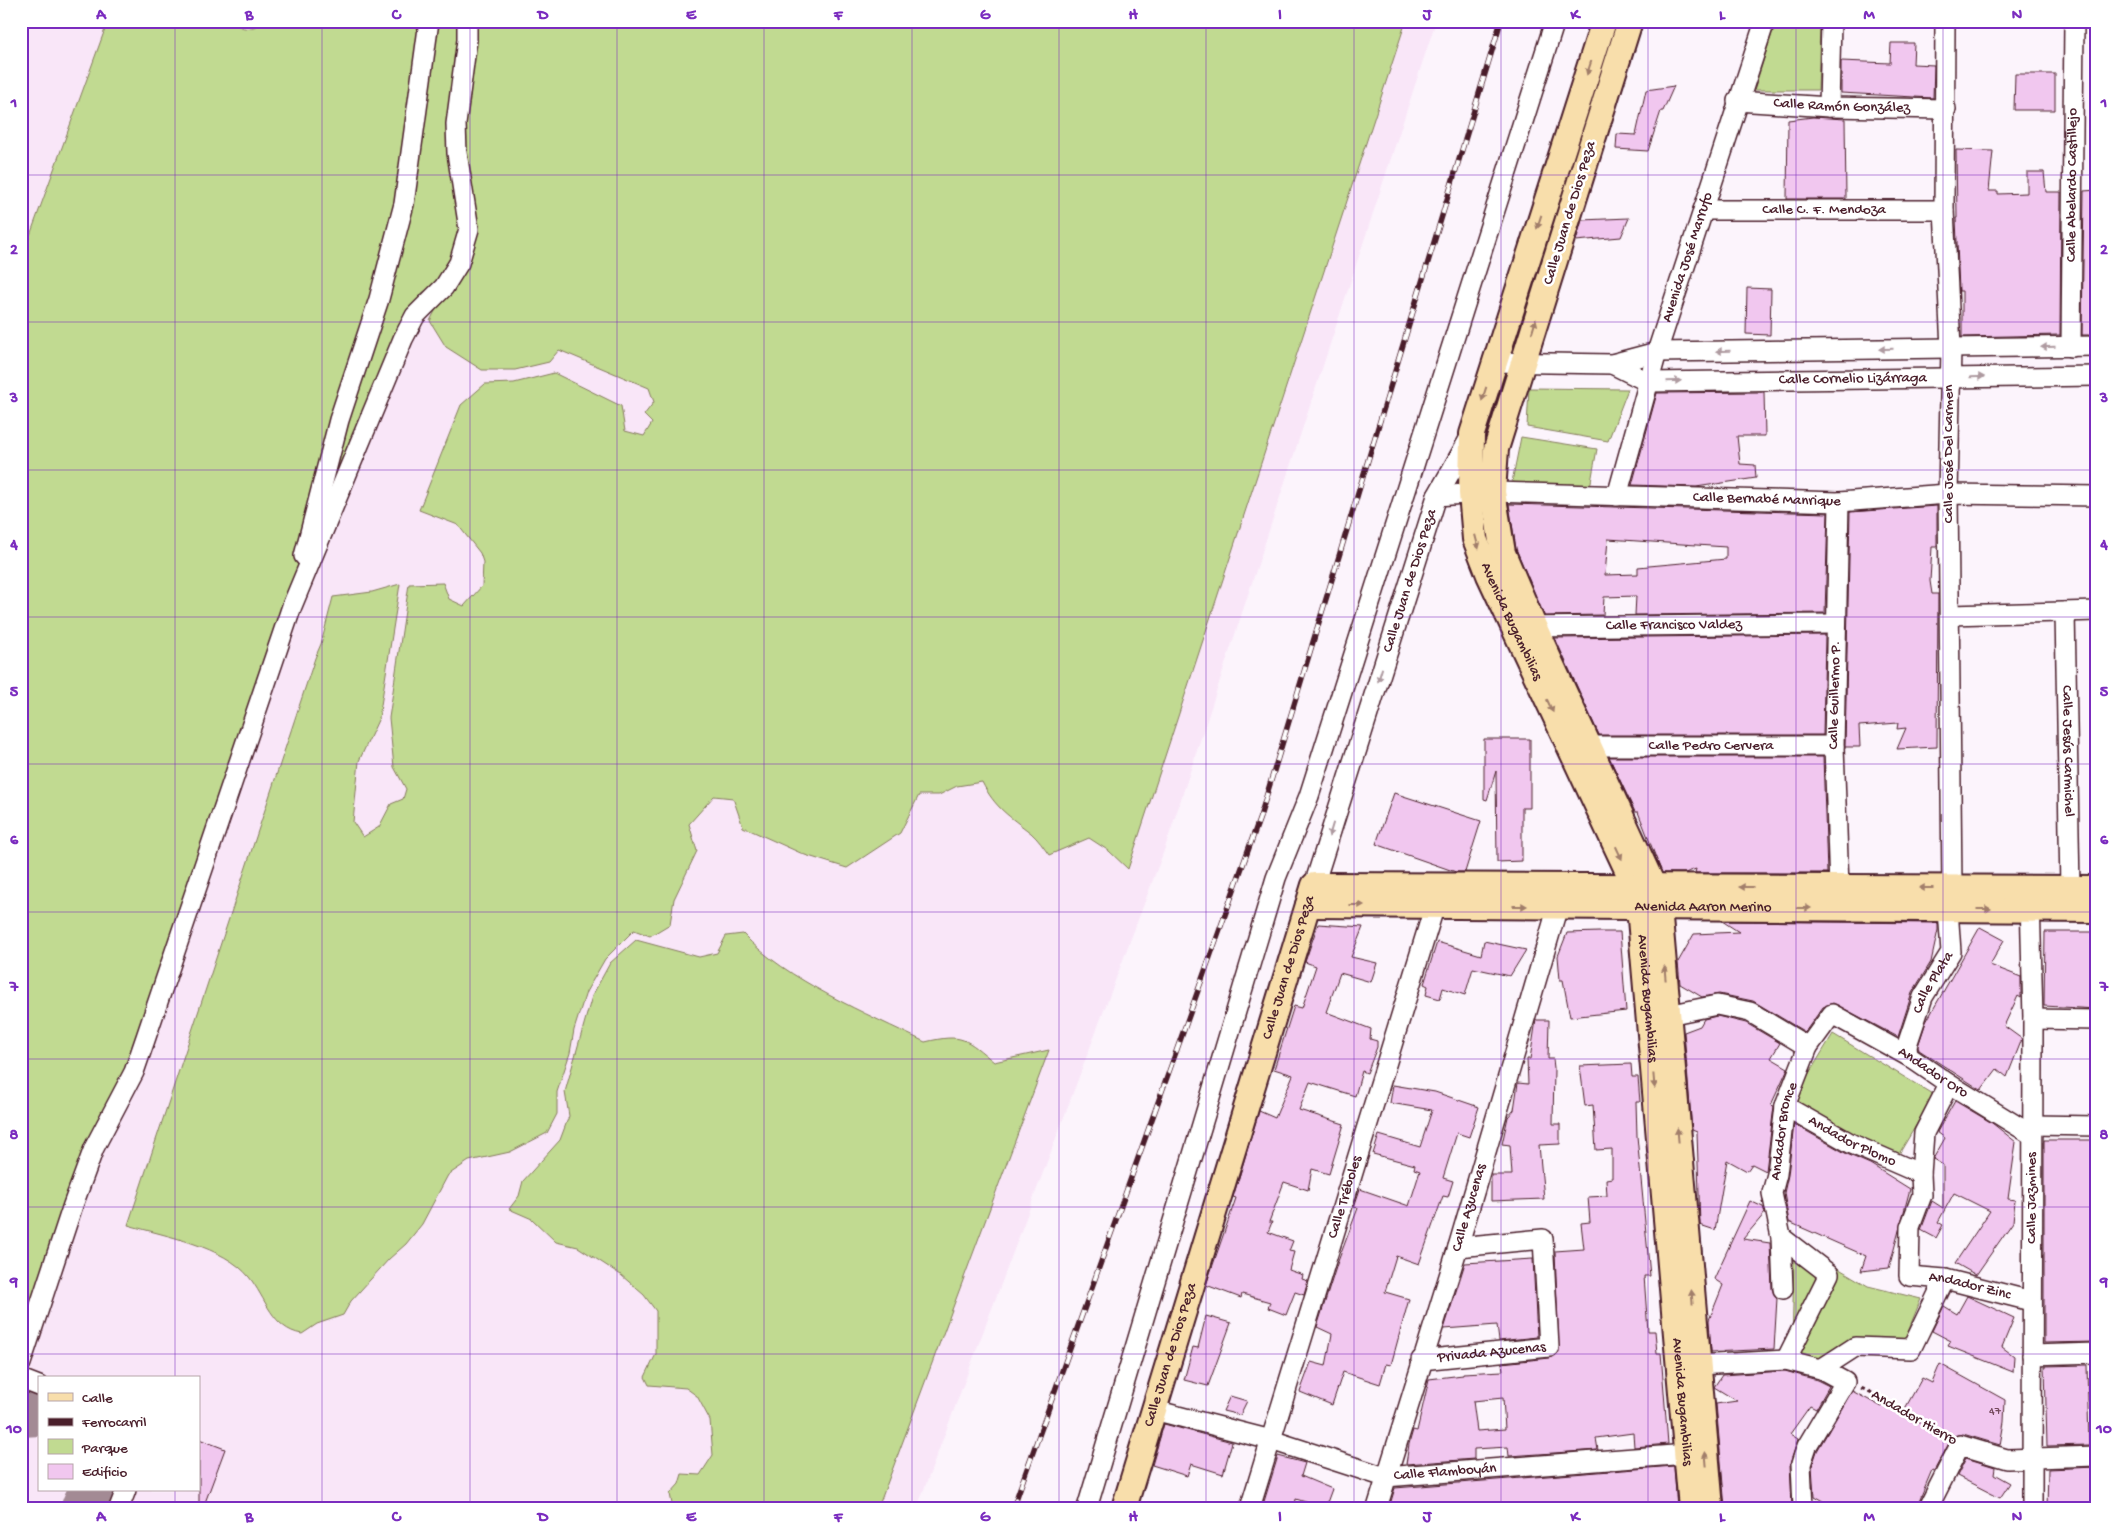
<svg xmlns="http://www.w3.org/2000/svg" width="2118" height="1529" font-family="'Gochi Hand',sans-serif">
<rect width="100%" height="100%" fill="#fcf4fc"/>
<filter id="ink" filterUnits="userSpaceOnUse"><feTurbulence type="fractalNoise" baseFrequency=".02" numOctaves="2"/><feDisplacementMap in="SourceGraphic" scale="10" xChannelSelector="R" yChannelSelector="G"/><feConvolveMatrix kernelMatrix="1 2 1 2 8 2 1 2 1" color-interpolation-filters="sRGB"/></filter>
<g filter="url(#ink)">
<path fill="#f9e6f8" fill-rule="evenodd" d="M21,21H1436L1165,848L917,1508H21ZM39,1378H199V1490H39Z"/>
<g fill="#c1da91" stroke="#867c5e">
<path d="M108,21H232C242,31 253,30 264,21H424L404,197L336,415L284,620L138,1056L88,1156L21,1328V260Z"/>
<polygon points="435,21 462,21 462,229 451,261 438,282 422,293 410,314 329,505 322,504 390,285"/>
<path d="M474,21H1406L1128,869L1109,851L1089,838L1049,855C1044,848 1038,839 1031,833C1009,816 995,808 982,782L957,786L939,795H919L900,833L847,868L805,855L743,827L733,798L714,796L689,824L697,851L674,899L670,924L650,936L634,930L605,959L586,992L574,1030L570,1053L557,1092V1114L547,1133L510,1152L469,1161L448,1175L422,1224L406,1244L389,1259L351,1301L343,1315L317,1324L302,1334C272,1329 266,1298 249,1277C224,1246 165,1236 128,1225L315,658L321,644L333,597L372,592L400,584L379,718L359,761L353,822L363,837L379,827L391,804L403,799L406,789L394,767L389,718L409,584L443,583L449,599L464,606L482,586L483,562L480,553L458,525L419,510L461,405L485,384L514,383L554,373L621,406L625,431L644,436L652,423L644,415L654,402L649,388L559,350L549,362L515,370H482L446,347L430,321L438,305L467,264L462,153Z"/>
<polygon points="1776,21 1820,21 1818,90 1754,90"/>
<polygon points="1529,388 1628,389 1608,441 1527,427"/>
<polygon points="1521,437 1597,449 1589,493 1512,482"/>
<path d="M743,934C786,980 867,1014 925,1042C963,1033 966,1039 994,1062L1049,1050L878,1508H676L672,1504L670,1494L679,1484L682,1474L700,1475L713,1455L710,1420L697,1396L686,1388L649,1385L645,1377L656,1354V1311L644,1295L621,1275L578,1247L556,1242L532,1219L509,1209L519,1196L523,1181L560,1140L569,1116L565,1092L592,996L610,963L636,940L699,957L717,953L726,936Z"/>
<polygon points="1833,1034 1934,1095 1896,1159 1793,1100"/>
<polygon points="1794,1253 1819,1257 1868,1286 1921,1299 1901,1348 1828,1358 1806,1364 1792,1355"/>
</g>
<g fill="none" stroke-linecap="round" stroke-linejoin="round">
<g stroke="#a38a94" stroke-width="50">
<polyline points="21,1412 39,1411"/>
<polyline points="86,1508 94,1490"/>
</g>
</g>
<g fill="#f1c7ef" stroke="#4a1f2b" fill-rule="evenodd">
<polygon points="1891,43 1914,43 1913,64 1934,65 1933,98 1841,93 1841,61 1890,63"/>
<polygon points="2015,74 2055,74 2055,110 2014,110"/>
<polygon points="1674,86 1663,111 1661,111 1648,151 1616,149 1617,134 1636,135 1646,90"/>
<polygon points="1813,117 1845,119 1846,199 1787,199 1788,120"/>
<polygon points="1956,150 1993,151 1989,191 1998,191 1998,194 2027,193 2027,172 2044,172 2046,192 2061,192 2060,335 1962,337 1962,291 1959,291 1956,218 1957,218"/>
<polygon points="2097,190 2097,335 2082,335 2084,191"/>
<polygon points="1629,218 1621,237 1576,241 1582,220"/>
<polygon points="1747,288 1771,289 1770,335 1746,334"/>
<polygon points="1764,392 1765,436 1737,436 1740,464 1755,465 1756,478 1696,487 1632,485 1657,393"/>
<path d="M1509,504L1828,513L1825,613L1635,615L1636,596L1604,597L1603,615L1544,616L1516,549ZM1608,539L1726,547V559L1638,567V574L1605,575Z"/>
<polygon points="1937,506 1937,547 1932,547 1930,581 1932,594 1938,594 1937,747 1897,749 1906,728 1897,729 1898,723 1859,726 1860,747 1845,747 1850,512"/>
<polygon points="1825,635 1823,735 1599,735 1555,638"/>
<polygon points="1484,739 1530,739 1530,808 1522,808 1522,861 1497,862 1496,771 1487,800 1484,799"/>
<polygon points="1609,757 1823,757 1827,873 1695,873 1696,869 1685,873 1662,873 1638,812 1635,812"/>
<polygon points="1394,793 1481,821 1465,872 1456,872 1376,844"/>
<polygon points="1722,921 1938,923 1938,930 1931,962 1912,993 1898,1037 1833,1003 1823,1007 1805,1032 1753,1001 1719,994 1702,997 1680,984 1678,962 1694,934 1739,932"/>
<polygon points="1318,924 1363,927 1351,957 1377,963 1371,982 1340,973 1326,1012 1371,1029 1370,1039 1377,1041 1377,1047 1367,1073 1362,1071 1355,1096 1310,1082 1299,1110 1344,1124 1329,1174 1312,1169 1308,1190 1284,1182 1269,1222 1272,1222 1268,1232 1293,1241 1289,1251 1294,1252 1289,1270 1303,1275 1302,1279 1308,1281 1304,1295 1295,1292 1286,1315 1268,1308 1270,1302 1242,1294 1241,1298 1206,1285 1236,1198 1233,1197 1259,1111 1275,1118 1293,1075 1274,1069 1294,1006 1302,1008 1316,966 1305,962"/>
<polygon points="1980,927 2004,940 1990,965 2021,977 2021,998 2018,996 2004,1026 2022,1039 2007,1077 1997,1069 1981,1090 1919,1050 1918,1046 1926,1022"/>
<polygon points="1600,932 1620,932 1626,1011 1570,1017 1563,980 1560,980 1558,956 1567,933"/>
<polygon points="2045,932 2097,932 2097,1009 2044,1006"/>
<polygon points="1484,941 1526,950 1510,976 1473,968 1465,995 1443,988 1440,999 1426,995 1428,986 1424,984 1437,942 1481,955"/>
<polygon points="1717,1016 1746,1023 1780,1043 1771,1058 1788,1068 1771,1105 1774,1106 1766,1171 1752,1164 1747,1171 1727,1160 1715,1230 1700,1225 1697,1132 1692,1130 1684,1032 1700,1026 1704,1019"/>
<polygon points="1536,1020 1549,1020 1548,1059 1553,1059 1554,1068 1553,1124 1560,1124 1560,1144 1539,1145 1544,1199 1491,1201 1491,1175 1512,1175 1510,1145 1502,1144 1508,1117 1514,1110 1518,1083 1528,1084 1527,1059 1530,1059"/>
<path d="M1631,1064L1632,1077H1638L1640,1102H1636L1637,1136L1650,1276H1644L1648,1331H1655L1657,1353H1661L1668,1444L1634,1447L1633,1433L1596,1438L1598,1450L1509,1456L1508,1447L1474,1449V1459L1406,1464L1409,1444L1413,1430L1417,1431L1429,1379L1463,1375V1373L1503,1371L1502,1363L1550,1358L1559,1352L1555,1251L1584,1249L1581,1223L1590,1222L1588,1197L1607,1196L1606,1179L1612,1178V1149L1596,1150L1593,1105L1585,1106L1580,1066ZM1503,1398L1505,1429L1477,1431L1473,1401Z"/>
<polygon points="1393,1085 1435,1092 1479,1107 1469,1137 1457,1133 1443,1178 1453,1181 1448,1197 1443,1196 1419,1264 1396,1256 1385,1292 1409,1299 1391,1365 1386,1364 1380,1384 1343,1372 1332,1405 1300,1392 1311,1362 1326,1366 1332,1334 1317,1327 1337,1264 1358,1208 1354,1207 1360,1189 1409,1206 1420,1171 1414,1169 1415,1165 1373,1154 1379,1135 1420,1147 1432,1110 1390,1103"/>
<polygon points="1955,1101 1992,1123 2016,1142 2008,1199 2015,1200 2013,1222 1976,1275 1955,1263 1990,1211 1954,1193 1938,1222 1943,1225 1936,1238 1921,1230 1932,1201 1943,1208 1943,1165 1933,1159 1945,1138 1937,1132"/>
<polygon points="1794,1124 1847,1154 1870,1164 1910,1189 1889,1268 1861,1271 1866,1256 1789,1222 1784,1193 1788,1175"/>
<polygon points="2044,1140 2097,1140 2097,1342 2044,1343"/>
<polygon points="1750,1201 1763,1207 1765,1213 1743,1239 1770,1243 1772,1289 1777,1298 1774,1349 1711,1352 1709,1320 1723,1285 1714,1279"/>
<polygon points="1533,1259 1537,1337 1499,1341 1497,1325 1444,1329 1465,1263"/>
<polygon points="1967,1296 2014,1318 2002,1347 2014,1356 2013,1372 1948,1346 1951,1341 1932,1331 1944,1306 1957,1314"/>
<polygon points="1206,1316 1231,1323 1208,1386 1184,1380 1193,1347 1198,1348"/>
<polygon points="1940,1364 2005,1400 2004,1422 2000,1445 1963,1434 1953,1436 1934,1471 1932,1470 1916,1508 1835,1508 1814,1496 1812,1466 1817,1451 1852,1391 1882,1407 1884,1403 1902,1414 1922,1378 1932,1383"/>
<polygon points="2087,1365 2089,1445 2047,1446 2045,1366"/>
<polygon points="1785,1371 1817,1380 1829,1386 1816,1409 1810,1406 1790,1434 1798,1439 1790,1464 1792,1508 1725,1508 1716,1404 1737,1401 1714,1387 1722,1375"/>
<polygon points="1230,1396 1247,1401 1240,1415 1223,1411"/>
<polygon points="1164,1424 1232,1442 1223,1474 1191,1464 1187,1476 1152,1465"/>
<polygon points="199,1439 225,1449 203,1508 199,1508"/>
<polygon points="1278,1456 1305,1463 1301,1476 1332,1489 1325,1508 1296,1499 1295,1505 1288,1503 1286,1508 1262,1508"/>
<polygon points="1966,1458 1995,1467 1994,1474 2010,1483 2000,1498 1957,1476"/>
<polygon points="1674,1466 1677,1508 1389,1508 1395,1488"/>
<polygon points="2097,1467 2097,1508 2047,1508 2048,1469"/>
</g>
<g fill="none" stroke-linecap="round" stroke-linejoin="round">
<defs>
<g id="minor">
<polyline points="1945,21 1944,210 1951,348 1948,494 1952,888"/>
<path id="s1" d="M1737,101L1829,107L1946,109"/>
<polyline points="1829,107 1831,21"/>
<path id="s2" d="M1703,210H1944"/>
<path id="s3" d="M2071,347L2074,21"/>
<polyline points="1494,362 1612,364 1657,352 2097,346"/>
<path id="s4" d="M1612,364L1648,382L2097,376"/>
<path id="s5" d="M1437,496L1493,492L1839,502L1948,494L2097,496"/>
<path id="s6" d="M1617,496L1657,352L1765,21"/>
<polyline points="304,556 339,420 379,299 404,204 429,21"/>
<path id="s7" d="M2065,612L2070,888"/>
<polyline points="1950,615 2097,611"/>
<path id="s8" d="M1522,627L1835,624"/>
<path id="s9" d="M1589,746H1834"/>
<path id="s10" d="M1314,885L1437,496L1472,434"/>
<path id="s11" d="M1839,887L1834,746L1839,502"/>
<polyline points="2030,897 2033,1019 2032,1508"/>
<polyline points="1668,1015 1717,1005 1750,1012 1808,1047"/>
<polyline points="2033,1019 2097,1020"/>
<path id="s12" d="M1908,1056L1907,1045L1923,997L1951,952L1948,909"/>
<path id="s13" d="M1949,1084L1924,1133L1921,1174L1922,1195L1910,1227L1909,1276L1945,1279L2031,1301"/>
<path id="s14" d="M1785,1106L1852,1144L1921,1174"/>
<polyline points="2032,1125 2097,1126"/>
<polyline points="1781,1237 1829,1274 1786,1360"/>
<path id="s15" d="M1783,1289L1781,1237L1772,1193L1777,1174L1785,1106L1808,1047L1832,1014L1908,1056L1949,1084L2032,1135"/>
<polyline points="2032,1355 2097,1353"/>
<path id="s16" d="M1421,1360L1549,1347L1543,1239L1458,1247"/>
<polyline points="1686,1361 1698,1365 1786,1360 1821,1369 1845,1382 1807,1446 1801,1464 1803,1508"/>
<polyline points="21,1363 73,1205 94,1148 134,1072 146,1037 292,606 403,339 415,316 444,287 459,263 469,229 457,153 456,124 467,40 467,21"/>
<polyline points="1821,1369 1855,1347 1911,1349 1945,1279"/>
<polyline points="21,1379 39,1386"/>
<path id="s17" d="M1154,1410L1271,1440L1385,1477L1687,1454"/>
<polyline points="119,1508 126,1490"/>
<polyline points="1087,1508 1276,878 1309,796 1555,21"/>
<path id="s18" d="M1250,1508L1438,895"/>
<path id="s19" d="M1377,1508L1458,1247L1558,906"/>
<polyline points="1928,1508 1960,1445 2007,1459 2097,1456"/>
</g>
<g id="major">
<path id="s20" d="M1604,21L1472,434L1471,493L1475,539L1489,575L1635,887L1639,907L1691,1508"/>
<polyline points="1630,21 1496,449 1493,492 1503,553 1534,626 1654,887 1659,907 1711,1508"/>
<path id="s21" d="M1308,905L2097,910"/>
<path id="s22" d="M1124,1508L1314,885L2097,888"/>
</g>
</defs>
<use href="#minor" stroke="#4a1f2b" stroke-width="22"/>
<use href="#major" stroke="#4a1f2b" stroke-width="28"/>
<polyline stroke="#4a1f2b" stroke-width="3" stroke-dasharray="4 4" stroke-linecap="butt" points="1861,1388 1877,1395 1944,1436"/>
<use href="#minor" stroke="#fff" stroke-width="19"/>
<use href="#major" stroke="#f8deab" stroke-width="24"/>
<defs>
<polyline id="rail" points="1013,1508 1260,817 1501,21"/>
</defs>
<use href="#rail" stroke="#4a1f2b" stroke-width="5.5"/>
<use href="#rail" stroke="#fff" stroke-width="4" stroke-dasharray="11" stroke-linecap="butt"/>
</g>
<defs><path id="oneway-solid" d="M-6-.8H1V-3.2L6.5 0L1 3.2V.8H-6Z" transform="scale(1.25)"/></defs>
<g fill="#a17e6b">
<use href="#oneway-solid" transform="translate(1589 68) rotate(108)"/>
<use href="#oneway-solid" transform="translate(1539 222) rotate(108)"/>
<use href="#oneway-solid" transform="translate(1534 326) rotate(-73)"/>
<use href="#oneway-solid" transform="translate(1484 394) rotate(108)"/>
<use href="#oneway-solid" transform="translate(1477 542) rotate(75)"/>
<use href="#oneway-solid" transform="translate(1550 706) rotate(65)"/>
<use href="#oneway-solid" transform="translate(1619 853) rotate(65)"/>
<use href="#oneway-solid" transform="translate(1746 887) rotate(-180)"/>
<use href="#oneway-solid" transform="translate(1926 888) rotate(-180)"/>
<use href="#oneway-solid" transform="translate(1357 905)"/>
<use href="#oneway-solid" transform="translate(1520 906)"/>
<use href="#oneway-solid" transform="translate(1804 908)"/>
<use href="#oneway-solid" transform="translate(1984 909)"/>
<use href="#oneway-solid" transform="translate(1665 973) rotate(-95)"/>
<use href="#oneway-solid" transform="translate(1654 1081) rotate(85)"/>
<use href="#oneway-solid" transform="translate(1678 1135) rotate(-95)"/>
<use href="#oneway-solid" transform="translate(1692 1297) rotate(-95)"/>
<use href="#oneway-solid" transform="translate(1706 1459) rotate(-95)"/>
</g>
<g fill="#ae9aa0">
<use href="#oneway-solid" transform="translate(2048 347) rotate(179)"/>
<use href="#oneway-solid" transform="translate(1886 349) rotate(179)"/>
<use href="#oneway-solid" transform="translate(1723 351) rotate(179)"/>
<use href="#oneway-solid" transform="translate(1977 377) rotate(-1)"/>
<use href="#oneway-solid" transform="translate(1674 381) rotate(-1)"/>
<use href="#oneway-solid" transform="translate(1380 675) rotate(107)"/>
<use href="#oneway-solid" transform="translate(1331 830) rotate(107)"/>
</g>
</g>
<path fill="none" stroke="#7b2cbf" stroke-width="1" stroke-opacity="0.55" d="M175,21V1378M322,21V1508M470,21V1508M617,21V1508M764,21V1508M912,21V1508M1059,21V1508M1206,21V1508M1354,21V1508M1501,21V1508M1648,21V1508M1796,21V1508M1943,21V1508M21,175H2097M21,322H2097M21,470H2097M21,617H2097M21,764H2097M21,912H2097M21,1059H2097M21,1207H2097M21,1354H2097M175,1490V1508"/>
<g text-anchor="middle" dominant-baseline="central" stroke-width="5" stroke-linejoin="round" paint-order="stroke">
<g font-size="12" fill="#74495c">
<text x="1995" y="1412">47</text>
</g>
<g font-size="15" fill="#4a1f2b" stroke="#fff">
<text stroke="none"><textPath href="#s1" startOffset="105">Calle Ramón González</textPath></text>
<text stroke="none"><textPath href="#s3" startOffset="162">Calle Abelardo Castillejo</textPath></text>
<text stroke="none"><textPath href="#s2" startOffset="121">Calle C. F. Mendoza</textPath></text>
<text transform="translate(1570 213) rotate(-73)">Calle Juan de Dios Peza</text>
<text stroke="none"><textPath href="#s6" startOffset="249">Avenida José Marrufo</textPath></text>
<text stroke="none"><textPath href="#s4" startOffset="245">Calle Cornelio Lizárraga</textPath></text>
<text transform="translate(1949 454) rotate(-90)">Calle José Del Carmen</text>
<text stroke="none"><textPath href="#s5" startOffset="330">Calle Bernabé Manrique</textPath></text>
<text stroke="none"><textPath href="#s10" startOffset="319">Calle Juan de Dios Peza</textPath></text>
<text stroke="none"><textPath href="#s20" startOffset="629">Avenida Bugambilias</textPath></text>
<text stroke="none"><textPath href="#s8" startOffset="152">Calle Francisco Valdez</textPath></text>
<text stroke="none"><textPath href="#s11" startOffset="192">Calle Guillermo P.</textPath></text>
<text stroke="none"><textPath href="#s9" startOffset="122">Calle Pedro Cervera</textPath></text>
<text stroke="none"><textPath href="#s7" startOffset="139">Calle Jesús Carmichel</textPath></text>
<text stroke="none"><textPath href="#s21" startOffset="395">Avenida Aaron Merino</textPath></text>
<text stroke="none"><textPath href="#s22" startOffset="565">Calle Juan de Dios Peza</textPath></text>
<text stroke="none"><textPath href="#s12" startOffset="79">Calle Plata</textPath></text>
<text stroke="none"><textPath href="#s20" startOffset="1034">Avenida Bugambilias</textPath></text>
<text stroke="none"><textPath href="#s15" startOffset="406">Andador Oro</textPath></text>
<text stroke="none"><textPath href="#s15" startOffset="160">Andador Bronce</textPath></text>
<text stroke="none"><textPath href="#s14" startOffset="76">Andador Plomo</textPath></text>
<text stroke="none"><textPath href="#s18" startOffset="325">Calle Tréboles</textPath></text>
<text transform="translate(2032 1198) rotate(-90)">Calle Jazmines</text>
<text stroke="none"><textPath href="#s19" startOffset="314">Calle Azucenas</textPath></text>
<text stroke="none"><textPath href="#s13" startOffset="262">Andador Zinc</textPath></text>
<text stroke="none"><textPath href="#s16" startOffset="71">Privada Azucenas</textPath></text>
<text stroke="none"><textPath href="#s22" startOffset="160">Calle Juan de Dios Peza</textPath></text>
<text stroke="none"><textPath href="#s20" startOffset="1439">Avenida Bugambilias</textPath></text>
<text transform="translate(1914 1418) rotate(30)">Andador Hierro</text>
<text stroke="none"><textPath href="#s17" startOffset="301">Calle Flamboyán</textPath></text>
</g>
</g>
<rect width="2118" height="1529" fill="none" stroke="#fff" stroke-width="55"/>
<rect x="38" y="1376" width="162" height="115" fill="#ffffff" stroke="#b7a5aa"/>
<rect x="48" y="1393" width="25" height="8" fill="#f8deab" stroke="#b7a5aa"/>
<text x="82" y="1402" font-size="15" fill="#4a1f2b">Calle</text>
<rect x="48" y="1418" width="25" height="8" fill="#4a1f2b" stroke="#b7a5aa"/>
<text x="82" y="1426" font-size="15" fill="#4a1f2b">Ferrocarril</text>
<rect x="48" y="1439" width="25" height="15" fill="#c1da91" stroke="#b7a5aa"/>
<text x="82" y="1452" font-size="15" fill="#4a1f2b">Parque</text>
<rect x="48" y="1464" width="25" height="15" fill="#f1c7ef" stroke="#b7a5aa"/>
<text x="82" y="1476" font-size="15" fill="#4a1f2b">Edificio</text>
<rect x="28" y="28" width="2062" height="1474" fill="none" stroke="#7b2cbf" stroke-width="2"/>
<g font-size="16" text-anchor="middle" font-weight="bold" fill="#7b2cbf">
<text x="101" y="19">A</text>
<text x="249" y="19">B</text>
<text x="396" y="19">C</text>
<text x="543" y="19">D</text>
<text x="691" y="19">E</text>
<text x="838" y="19">F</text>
<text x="985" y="19">G</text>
<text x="1133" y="19">H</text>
<text x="1280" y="19">I</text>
<text x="1427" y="19">J</text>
<text x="1575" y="19">K</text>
<text x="1722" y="19">L</text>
<text x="1869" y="19">M</text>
<text x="2017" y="19">N</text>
<text x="14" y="107">1</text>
<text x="2104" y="107">1</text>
<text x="14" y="254">2</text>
<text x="2104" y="254">2</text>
<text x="14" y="402">3</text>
<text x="2104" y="402">3</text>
<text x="14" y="549">4</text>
<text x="2104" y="549">4</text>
<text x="14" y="696">5</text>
<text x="2104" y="696">5</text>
<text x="14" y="844">6</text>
<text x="2104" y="844">6</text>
<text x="14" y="991">7</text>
<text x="2104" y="991">7</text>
<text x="14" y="1139">8</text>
<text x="2104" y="1139">8</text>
<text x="14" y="1286">9</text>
<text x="2104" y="1286">9</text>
<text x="14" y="1433">10</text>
<text x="2104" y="1433">10</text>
<text x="101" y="1521">A</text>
<text x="249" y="1521">B</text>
<text x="396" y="1521">C</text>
<text x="543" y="1521">D</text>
<text x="691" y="1521">E</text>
<text x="838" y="1521">F</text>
<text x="985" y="1521">G</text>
<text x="1133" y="1521">H</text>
<text x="1280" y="1521">I</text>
<text x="1427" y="1521">J</text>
<text x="1575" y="1521">K</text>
<text x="1722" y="1521">L</text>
<text x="1869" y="1521">M</text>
<text x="2017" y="1521">N</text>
</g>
</svg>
